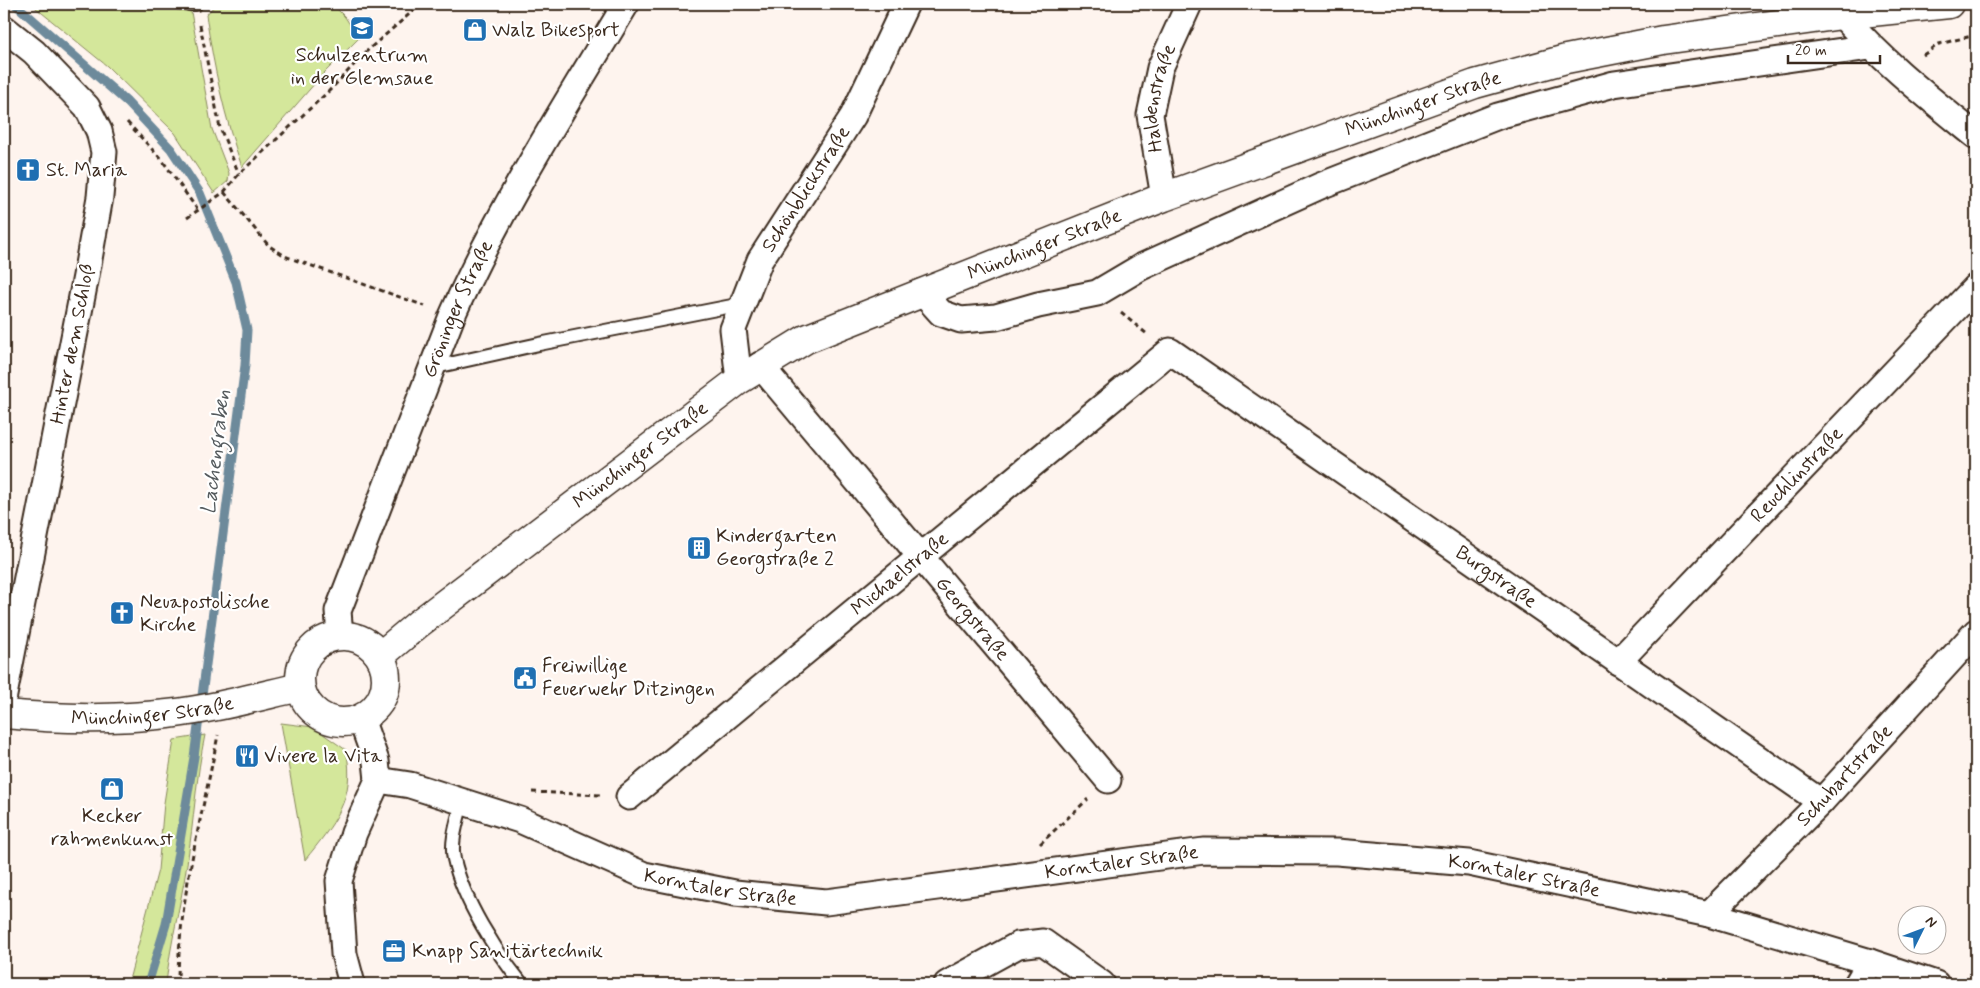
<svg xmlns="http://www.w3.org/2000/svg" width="1980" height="988" font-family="Mynerve,sans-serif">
<rect width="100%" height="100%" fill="#fef4ee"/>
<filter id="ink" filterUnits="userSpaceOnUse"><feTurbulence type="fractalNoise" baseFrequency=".02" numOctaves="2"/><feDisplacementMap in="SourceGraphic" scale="10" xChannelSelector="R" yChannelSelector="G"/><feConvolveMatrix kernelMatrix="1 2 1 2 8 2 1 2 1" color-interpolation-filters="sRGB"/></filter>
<g filter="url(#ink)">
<g fill="#d4e79b" stroke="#88885c">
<polygon points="31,4 141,4 191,12 212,129 229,173 228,181 214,193 175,133 107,66"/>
<path d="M216,4H332L345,17L359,38L323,74L242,167C224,115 214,69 206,15Z"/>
<path d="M281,723L313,727L346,750C357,798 333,825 305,860Z"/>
<path d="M205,735C196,777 194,821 187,864C181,904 170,944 166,984H128L158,870L164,803L174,740Z"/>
</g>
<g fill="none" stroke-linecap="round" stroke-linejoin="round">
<polyline stroke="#6d8a9b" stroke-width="9" points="15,4 127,102 171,149 200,193 236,282 247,330 245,365 194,757 166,924 148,984"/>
<defs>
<g id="lane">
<polyline points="190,4 196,4"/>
<polyline points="431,368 539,344 742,304"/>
<path d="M462,802C458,819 450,842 454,859C463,900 496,952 522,984"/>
</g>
<g id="street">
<path d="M1842,15C1883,62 1928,97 1976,136"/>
<polyline points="4,28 34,52 87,107 99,131 104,152 100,197 86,276 4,695"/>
<path id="s1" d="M1164,197L1150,115L1160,68L1189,4"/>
<polyline points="922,292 941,313 961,320 996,317 1038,305 1097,293 1141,267 1320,186 1498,116 1614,84 1870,47"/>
<path id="s2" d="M760,365L1108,780"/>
<path id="s3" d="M739,380L733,329L760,260L853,116L906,4"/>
<path id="s4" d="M340,635L338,611L452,316C500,207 565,106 626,4"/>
<path id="s5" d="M1618,662L1976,287"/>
<path id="s6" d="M378,780L410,785L520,820L644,875L735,893L826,902L1204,851L1337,852L1469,863L1709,914L1870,962L1936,984"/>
<path id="s7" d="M629,797L1170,351L1821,802"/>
<path id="s8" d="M1709,914L1821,802L1976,632"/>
<polyline points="352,984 344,954 339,881 354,833 378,780 376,761 361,719"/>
<polyline points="947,984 1018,945 1043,942 1102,984"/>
<polyline points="1857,984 1870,962"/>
</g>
<g id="secondary">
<circle cx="343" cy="679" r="43"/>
<path id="s9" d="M380,656L418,624L739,380L806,339L1164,197L1475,84L1566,59L1663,40L1842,15L1949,4"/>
<path id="s10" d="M4,714C58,719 114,720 168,714C213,709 256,697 300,687"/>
</g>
</defs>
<use href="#lane" stroke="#3b2a1e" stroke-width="16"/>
<use href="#street" stroke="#3b2a1e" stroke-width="29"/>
<use href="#secondary" stroke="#3b2a1e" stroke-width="31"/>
<g stroke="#3b2a1e" stroke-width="3" stroke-dasharray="5 4" stroke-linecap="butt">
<polyline points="200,25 220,128 239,174"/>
<polyline points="1923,55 1939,44 1976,35"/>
<polyline points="127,122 162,160 197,209"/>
<polyline points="224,192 269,246 287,257 425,306"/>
<polyline points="187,218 224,192 239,174 329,91 369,49 421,4"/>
<polyline points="1121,313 1147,334"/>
<polyline points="532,792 601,795"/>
<polyline points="1040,844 1088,799"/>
<path d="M178,984C178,900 202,818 218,735"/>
</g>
<use href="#lane" stroke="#fff" stroke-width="12"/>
<use href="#street" stroke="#fff" stroke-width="25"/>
<use href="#secondary" stroke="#fff" stroke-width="28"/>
</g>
</g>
<defs>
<symbol id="school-square" viewBox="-11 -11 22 22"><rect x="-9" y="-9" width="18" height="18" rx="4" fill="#1f6fb2" stroke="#fff"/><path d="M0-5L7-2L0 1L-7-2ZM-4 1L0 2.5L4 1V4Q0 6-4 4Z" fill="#fff"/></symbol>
<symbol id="shop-square" viewBox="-11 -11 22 22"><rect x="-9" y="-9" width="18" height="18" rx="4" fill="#1f6fb2" stroke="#fff"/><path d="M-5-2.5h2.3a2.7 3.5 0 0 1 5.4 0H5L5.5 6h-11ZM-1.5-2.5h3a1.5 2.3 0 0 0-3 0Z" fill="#fff"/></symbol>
<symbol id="church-square" viewBox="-11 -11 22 22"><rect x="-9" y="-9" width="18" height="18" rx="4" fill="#1f6fb2" stroke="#fff"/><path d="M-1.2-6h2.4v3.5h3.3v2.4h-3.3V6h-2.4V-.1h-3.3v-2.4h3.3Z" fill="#fff"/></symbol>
<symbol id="building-square" viewBox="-11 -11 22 22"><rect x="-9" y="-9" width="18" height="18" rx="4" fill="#1f6fb2" stroke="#fff"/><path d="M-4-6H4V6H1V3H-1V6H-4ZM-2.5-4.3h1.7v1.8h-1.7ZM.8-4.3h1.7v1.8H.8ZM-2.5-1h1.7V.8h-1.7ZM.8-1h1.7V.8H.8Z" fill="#fff"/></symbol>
<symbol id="civic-square" viewBox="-11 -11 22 22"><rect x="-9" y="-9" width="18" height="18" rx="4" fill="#1f6fb2" stroke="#fff"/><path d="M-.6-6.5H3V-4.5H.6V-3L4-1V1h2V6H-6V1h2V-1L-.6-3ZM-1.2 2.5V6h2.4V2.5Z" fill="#fff"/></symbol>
<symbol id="restaurant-square" viewBox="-11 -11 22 22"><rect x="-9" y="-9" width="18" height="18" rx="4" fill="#1f6fb2" stroke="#fff"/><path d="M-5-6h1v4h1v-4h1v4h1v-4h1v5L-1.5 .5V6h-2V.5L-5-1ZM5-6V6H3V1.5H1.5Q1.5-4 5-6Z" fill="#fff"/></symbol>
<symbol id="office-square" viewBox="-11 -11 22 22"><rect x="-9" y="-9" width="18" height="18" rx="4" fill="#1f6fb2" stroke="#fff"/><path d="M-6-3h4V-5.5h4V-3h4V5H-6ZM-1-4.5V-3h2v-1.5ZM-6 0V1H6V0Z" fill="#fff"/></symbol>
</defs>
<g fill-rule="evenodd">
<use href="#school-square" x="348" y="14" width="28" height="28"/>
<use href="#shop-square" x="461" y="16" width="28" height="28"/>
<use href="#church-square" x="14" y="156" width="28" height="28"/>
<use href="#building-square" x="685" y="534" width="28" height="28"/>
<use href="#church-square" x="108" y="599" width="28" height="28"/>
<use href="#civic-square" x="511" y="664" width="28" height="28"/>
<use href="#restaurant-square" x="233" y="742" width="28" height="28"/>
<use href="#shop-square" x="98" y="775" width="28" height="28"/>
<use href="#office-square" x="380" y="937" width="28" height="28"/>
</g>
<g text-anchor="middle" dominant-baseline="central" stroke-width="4.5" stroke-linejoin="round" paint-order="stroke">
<g font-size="20" fill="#3b2a1e" stroke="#fff" text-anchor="start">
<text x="492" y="30">Walz Bikesport</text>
<text x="362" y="55" text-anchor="middle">Schulzentrum<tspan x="362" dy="23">in der Glemsaue</tspan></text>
<text x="46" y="170">St. Maria</text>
<text x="716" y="536">Kindergarten<tspan x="716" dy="23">Georgstraße 2</tspan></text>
<text x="140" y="602">Neuapostolische<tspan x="140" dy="23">Kirche</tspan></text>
<text x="542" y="666">Freiwillige<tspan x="542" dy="23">Feuerwehr Ditzingen</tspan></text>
<text x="264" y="756">Vivere la Vita</text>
<text x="112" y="816" text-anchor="middle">Kecker<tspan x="112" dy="23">rahmenkunst</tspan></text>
<text x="412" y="951">Knapp Sanitärtechnik</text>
</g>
<g font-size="20" fill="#3b2a1e" stroke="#fff">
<text stroke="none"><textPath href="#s1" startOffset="101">Haldenstraße</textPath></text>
<text stroke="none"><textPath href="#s9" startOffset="1192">Münchinger Straße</textPath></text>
<text stroke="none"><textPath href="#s3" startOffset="210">Schönblickstraße</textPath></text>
<text stroke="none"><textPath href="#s9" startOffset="788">Münchinger Straße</textPath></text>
<text stroke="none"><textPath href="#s4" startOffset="349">Gröninger Straße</textPath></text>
<text transform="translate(73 344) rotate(-79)">Hinter dem Schloß</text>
<text stroke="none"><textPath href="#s9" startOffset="329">Münchinger Straße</textPath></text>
<text stroke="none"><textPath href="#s5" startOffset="259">Reuchlinstraße</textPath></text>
<text stroke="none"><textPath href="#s7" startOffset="351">Michaelstraße</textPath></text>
<text stroke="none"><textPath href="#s7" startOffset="1098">Burgstraße</textPath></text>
<text stroke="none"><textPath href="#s2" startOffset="331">Georgstraße</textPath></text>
<text stroke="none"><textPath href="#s10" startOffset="149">Münchinger Straße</textPath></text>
<text stroke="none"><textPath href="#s8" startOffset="194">Schubartstraße</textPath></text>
<text stroke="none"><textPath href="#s6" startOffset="766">Korntaler Straße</textPath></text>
<text stroke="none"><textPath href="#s6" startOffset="1171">Korntaler Straße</textPath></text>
<text stroke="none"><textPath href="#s6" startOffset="361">Korntaler Straße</textPath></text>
</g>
<g font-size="21" font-style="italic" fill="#545a5d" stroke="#fff">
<text transform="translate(216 452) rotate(-83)">Lachengraben</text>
</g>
</g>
<rect width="1980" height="988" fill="none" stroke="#fff" stroke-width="20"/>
<rect x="10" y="10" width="1960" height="968" fill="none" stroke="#3b2a1e" stroke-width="2" filter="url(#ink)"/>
<g transform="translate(1922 930) rotate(48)"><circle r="24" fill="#ffffff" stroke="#b1aaa5"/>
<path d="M0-4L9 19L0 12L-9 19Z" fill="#1f6fb2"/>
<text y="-8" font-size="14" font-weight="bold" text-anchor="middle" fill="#3b2a1e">N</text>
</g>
<path d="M1788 55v8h92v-8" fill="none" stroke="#3b2a1e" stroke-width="2.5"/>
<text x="1795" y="55" font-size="15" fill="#3b2a1e" stroke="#ffffff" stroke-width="4" paint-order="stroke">20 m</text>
</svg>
